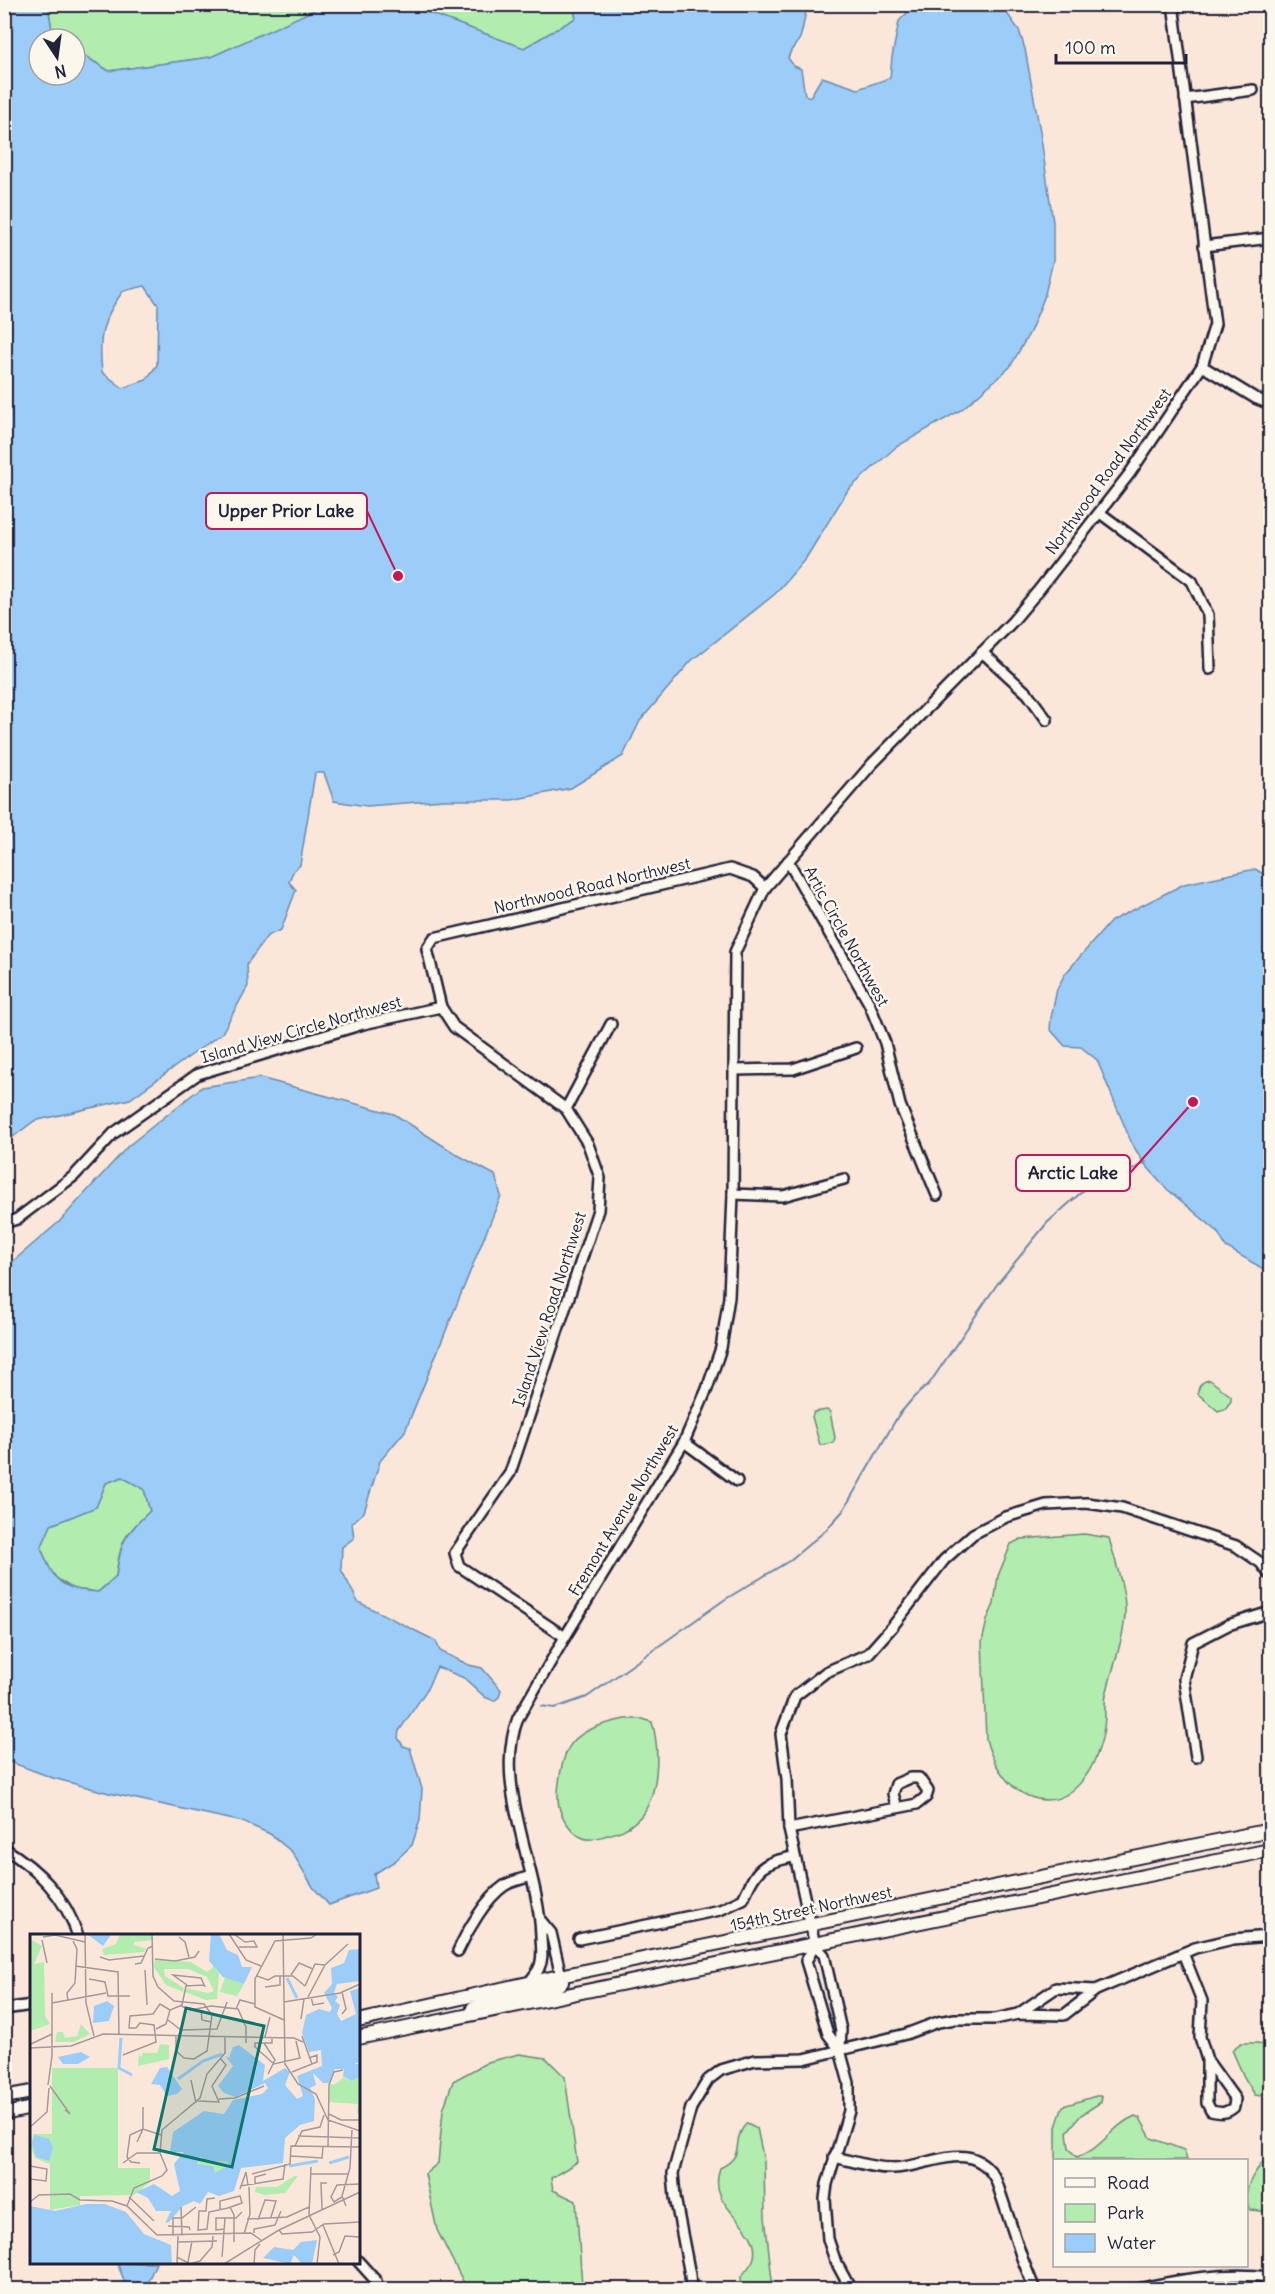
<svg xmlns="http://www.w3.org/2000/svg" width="1275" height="2294" font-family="Delius,sans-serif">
<rect width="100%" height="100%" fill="#fae7d9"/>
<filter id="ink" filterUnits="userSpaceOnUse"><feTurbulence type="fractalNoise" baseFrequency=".0167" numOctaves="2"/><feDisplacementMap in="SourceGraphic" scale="12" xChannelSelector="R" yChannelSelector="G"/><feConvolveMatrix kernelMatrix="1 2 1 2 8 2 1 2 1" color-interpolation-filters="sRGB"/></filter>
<g filter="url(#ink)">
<g fill="#b2ecaf" stroke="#6a8775" stroke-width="1.5">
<polygon points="50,4 327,5 211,57 109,71 75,50 75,39 57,39 53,36 48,6"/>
<polygon points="407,5 573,5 576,18 524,48"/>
<path d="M1210,1380L1231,1396V1401L1225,1409L1218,1411L1198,1394C1198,1386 1202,1381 1210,1380Z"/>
<polygon points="827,1410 830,1412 835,1438 833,1443 820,1445 812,1417 814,1412"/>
<path d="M122,1477L144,1489L150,1511C124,1535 120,1541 116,1576L98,1592L73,1589L53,1576L41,1548L51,1525L96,1507L106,1483Z"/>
<path d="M1084,1534L1109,1538C1114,1557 1124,1586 1125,1605C1127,1631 1112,1669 1106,1695C1104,1705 1106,1716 1104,1727C1099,1764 1073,1814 1028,1796C1007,1788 991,1760 986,1739L982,1642L987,1620L994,1604L998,1576L1011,1544L1021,1539Z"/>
<path d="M625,1719H643L652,1722C660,1749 660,1801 636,1821C628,1829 619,1832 608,1835C600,1837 589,1842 581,1837C573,1833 564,1821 561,1813C554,1797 561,1756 572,1743C584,1728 607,1723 625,1719Z"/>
<polygon points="1241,2043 1258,2043 1264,2045 1265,2085 1261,2096 1255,2095 1244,2077 1232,2050"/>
<polygon points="519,2054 546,2058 565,2077 577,2162 551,2178 553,2190 576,2201 582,2285 578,2289 467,2289 437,2230 425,2174 438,2163 443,2110 453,2081 488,2062"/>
<path d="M1096,2096H1102L1101,2102L1081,2115L1067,2132L1069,2148L1076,2157C1100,2152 1112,2125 1135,2116L1140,2118L1151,2138L1184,2150L1187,2160H1056V2127L1063,2106Z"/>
<path d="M747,2123L757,2128L764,2161L765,2217L773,2289H742L741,2277C745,2271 753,2264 754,2257C761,2224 705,2209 720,2168C748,2155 729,2141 747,2123Z"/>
<path d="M1270,2153V2212L1250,2210C1238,2190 1258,2168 1270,2153Z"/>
</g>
<g fill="#9ccdf9" stroke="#6b89ad" stroke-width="1.5" fill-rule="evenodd">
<path d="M5,4L50,5L48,6L53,36L57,39H39V75H75V50L109,71L211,57L327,4L407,5L524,48L576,18L573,5H808C804,15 804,27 800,38C797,45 791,47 788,58L794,66L801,69L805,95L810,97L822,77L858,89L890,78L892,57L899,21L915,5H995L1006,12L1019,30L1025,49L1040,131L1053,222V261L1044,298L1030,332L1010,367L961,410L896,447L848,490L806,558L775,594L691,661L640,721L623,756L571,788L512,800H443L367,806L334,801L324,773H315L300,865L293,871L289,882L296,890L281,930L267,936L247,964L248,986L222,1033L130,1099L34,1121L5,1143ZM145,286L158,305L157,365L146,380L123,388L102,372C98,336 102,320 123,291Z"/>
<polygon points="1255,869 1270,878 1270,1273 1226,1247 1217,1231 1167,1189 1144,1163 1132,1144 1097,1060 1081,1047 1065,1046 1050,1029 1051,1018 1057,989 1065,974 1111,921 1184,884"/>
<path d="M260,1078L394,1114L456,1154L495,1175L501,1196L405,1431L380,1461L364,1512L352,1523L354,1538L342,1547L341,1569L358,1602L436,1641L440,1651L469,1665L482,1668L501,1690L499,1697L494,1701L485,1697L464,1678L437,1667L426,1691L399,1731L398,1738L403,1746L410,1748L422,1789L420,1820L412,1845L395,1861L374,1874L376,1888L329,1905L313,1887L292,1852L270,1834L243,1822L109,1793L53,1778L5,1760V1268L59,1222L128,1146L202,1087ZM122,1477L144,1489L150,1511C124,1536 121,1540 116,1577L98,1592C60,1589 55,1583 41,1548L51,1525L96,1507L106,1483Z"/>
<polygon points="117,2263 117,2262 156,2263 144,2290 123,2289 124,2280"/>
</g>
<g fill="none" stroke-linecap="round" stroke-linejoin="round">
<polyline stroke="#6b89ad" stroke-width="2" points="541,1706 555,1708 587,1697 724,1600 789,1561 825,1531 843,1511 898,1416 914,1397 929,1384 998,1283 1047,1223 1085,1189 1130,1171 1146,1162"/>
<defs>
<g id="minor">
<polyline points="1185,99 1253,90"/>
<polyline points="1204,246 1270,238"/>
<polyline points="1202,366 1255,398 1270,404"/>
<polyline points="1100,513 1192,581 1208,615 1210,669"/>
<polyline points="982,652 1028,694 1047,720"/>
<polyline points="788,861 869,1003 885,1043 900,1105 937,1195"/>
<polyline points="734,1070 793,1069 856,1048"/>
<polyline points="566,1109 611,1024"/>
<polyline points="733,1194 783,1196 844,1179"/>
<polyline points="4,1223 17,1219 74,1176 114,1133 198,1074 363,1024 441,1007"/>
<polyline points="684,1442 737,1481"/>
<polyline points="565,1637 459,1566 455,1553 510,1473 598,1210 600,1178 588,1144 566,1109 454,1027 441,1007 427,949 434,938 730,869 753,877 765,888"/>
<polyline points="1196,1757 1184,1679 1193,1643 1228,1625 1270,1612"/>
<polyline points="789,1829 917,1804 926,1797 928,1791 919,1778 910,1778 896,1784 893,1794 897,1807"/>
<path d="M4,1848C39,1870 65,1896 78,1936"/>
<polyline points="541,1921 551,1933 561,1976"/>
<path d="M579,1939L720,1910L743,1899C757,1869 760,1863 793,1857"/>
<polyline points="815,1945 806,1961 828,2034 840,2050"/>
<path d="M458,1951C467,1931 486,1898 504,1886C511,1881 523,1879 531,1876"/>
<path d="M1183,1953L1202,2001L1200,2037L1207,2060L1235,2099L1234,2107C1226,2114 1221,2113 1211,2111L1207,2103V2060"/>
<path d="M529,1983C532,1978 537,1973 539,1968C544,1958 541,1946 541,1936C539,1866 492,1785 518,1718L565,1637L684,1442L707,1389L721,1348L729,1297L733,1194L735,952L765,888L872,764L1012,622L1038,591L1130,473L1202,366L1215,324L1173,4"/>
<polyline points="4,2009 32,2005"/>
<polyline points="1018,2014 1056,1988 1096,1990"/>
<path d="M834,2157C854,2161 874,2169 894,2168C930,2167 973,2136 996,2180L1022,2258L1035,2290"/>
<polyline points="358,2261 376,2281 378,2290"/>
<polyline points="691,2290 690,2275 675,2197 673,2173 691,2108 708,2080 721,2070 755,2060 804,2059 906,2034 938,2022 955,2019 995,2019 1018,2014 1064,2015 1096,1990 1195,1948 1233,1939 1270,1936"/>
<polyline points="851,2290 835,2260 828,2239 825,2199 827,2184 849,2111 849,2083 840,2050 841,2030 824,1955 815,1945 789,1829 787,1779 781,1734 795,1696 826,1672 868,1654 892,1627 944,1560 973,1534 1006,1517 1046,1505 1087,1503 1122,1508 1236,1546 1261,1563 1270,1575"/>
<path d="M1134,2290C1180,2279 1224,2272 1270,2277"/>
</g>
<g id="tertiary">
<polyline points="473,2008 490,2002 554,1988 562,1982 561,1976"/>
<polyline points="358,2021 555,1977 1270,1830"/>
<polyline points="358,2038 1270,1850"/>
<polyline points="4,2097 32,2092"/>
<polyline points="4,2114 32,2108"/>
</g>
</defs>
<use href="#minor" stroke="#22223b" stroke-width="14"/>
<use href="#tertiary" stroke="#22223b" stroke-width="16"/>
<use href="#minor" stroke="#fbf7ec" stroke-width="9"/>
<use href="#tertiary" stroke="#fbf7ec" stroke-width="12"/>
</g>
</g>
<g text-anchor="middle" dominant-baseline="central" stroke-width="5" stroke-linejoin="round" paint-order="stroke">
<g font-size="16" fill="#22223b" stroke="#fbf7ec">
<text transform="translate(1108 471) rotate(-54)">Northwood Road Northwest</text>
<text transform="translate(592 885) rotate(-13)">Northwood Road Northwest</text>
<text transform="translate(847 936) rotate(61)">Artic Circle Northwest</text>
<text transform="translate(301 1029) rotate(-16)">Island View Circle Northwest</text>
<text transform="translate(549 1309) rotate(-72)">Island View Road Northwest</text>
<text transform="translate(623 1510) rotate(-59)">Fremont Avenue Northwest</text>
<text transform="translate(811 1908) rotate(-12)">154th Street Northwest</text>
</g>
</g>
<g transform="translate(30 1934)">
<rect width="330" height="330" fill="#fae7d9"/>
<path d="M90,0H121L124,6L104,8V11L117,15L114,18L74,21L72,15L86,10ZM0,5L12,12L4,30L14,28L15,82L20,90L0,97ZM125,25L161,28L177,38L184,32L189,39L187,65L176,66L155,58V54L178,59L184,57L177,43L158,35H134L135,42L154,54L153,58L136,51L124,33ZM195,43L214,50L207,62L190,58ZM51,90L60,100L44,108H25L27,98H33L35,104L47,102ZM130,110L139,111V125L108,132L109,120L112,124V119H127ZM22,134H88V234H120V248L104,261L50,262V271L20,276V230L5,224L1,213L3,200H22ZM314,143L320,147L330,143V180L327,179L328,170L299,168L300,149L304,151ZM170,222L179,228L196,227L199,232L185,240L179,231L175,234L167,230ZM264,242H268L255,259L235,261L225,258L226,253H247Z" fill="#b2ecaf"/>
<path d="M57,0H81V1L73,12ZM181,0H189L197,16L208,21L212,33H222L214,50L193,43L179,27ZM330,15V47L307,50L304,59L308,63L305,67L310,71L307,80L311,87L326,80L320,57L330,54V128L324,130H330V143L321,147L313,142L314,135H305L299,149H293L283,139L286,151L280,154L285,165L284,187L270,191L255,204L253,229L211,234L204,257L189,262L178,258L170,270L164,267L153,272L139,288L135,289L141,277H126L118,264L106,258L124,250L142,262L150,257L144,230L154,218H140L143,198L174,177L194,180L203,166L232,160L238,154L235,149L205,163L194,159L188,152L203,132L195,122L199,124L203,113L209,111L235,131L233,147L255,134L260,138L255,151L267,165L273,162L267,142L292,132L291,116L279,118L272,99L276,81L289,75L300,78L302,74L294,59L302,50L301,34L314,29L319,16ZM170,222L178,228L196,227L199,231L185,239L183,232L167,230ZM77,67L84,72L79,87L63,89L64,72ZM51,118L60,123L48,130H33L28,123ZM137,133L152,155L147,160L137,162L130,151L121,150L130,134ZM5,201L19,205L23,214L19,227L6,223L2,209ZM56,270H75L96,278L114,300L141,311L142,330H0V272L25,277ZM287,306L282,330H272L264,321L260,330L233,324L244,313L263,316L271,308Z" fill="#9ccdf9" fill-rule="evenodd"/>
<path fill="none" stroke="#9ccdf9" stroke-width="3" d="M257,44L267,64M91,104L89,134L102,141M148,145L173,127L192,120M299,229L319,223M259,232L288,227"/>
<path fill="none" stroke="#a4989a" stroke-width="1.5" d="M55,0L56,69L64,102M122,0L123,42L128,53L144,67L174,70L182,81L177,117L164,125L154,124L146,117V102M199,0L216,26L231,32M204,0L215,8L224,7L227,13H209M253,0L255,130L268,150L286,160L298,186L330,197M13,3L25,1L55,8M149,3L155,8L159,23M12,6L17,29M70,23L79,26L114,22M125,25L145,27L165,23L169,17M105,30L111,29L118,14L123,12M45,32L88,38L89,101M115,36L117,71M261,41L269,29L283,35M227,42L238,46L245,42H263L275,52M59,45L75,48L78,62H100M157,51L143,41L171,44L175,53M275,52L285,30L295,31M235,53L250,51V42M278,63L295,31L318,10M281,63L283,71L294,69M38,67L37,59L45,49L47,15L43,7M254,68L310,59L330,50M22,69L76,59M151,72L161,76L181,72L208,75L216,93V109M206,75L210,66L225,70M171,76L172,86L181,88M312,80L316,75L312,58M271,85L274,65M138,86L151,96L187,95L197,68M254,86L225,73V45L245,7L281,4L287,0M126,95L136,90L140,76L152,71L156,52L174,51M272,102L282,130M235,103L240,83M242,104V109H225V113L244,130L270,124L266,107M234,109L245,126L238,140M1,110L22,100M0,114L41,112L73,100L264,104L273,108M93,121L126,108L124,91L110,89L106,94H99L100,82L123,80L130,70L140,76M262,138L287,128V121L279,124M161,146L166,169M18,151L22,122V59M20,152L40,180L35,176M189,165L205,164L234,152M168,167L189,168L182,152L196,131L190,124M299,180L311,186H330M0,193L17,178L19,154M268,202L330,204M107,208L113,195V173M265,212L272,197L290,193L294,181M298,213L299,151L304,138L313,136M261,222L292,224L293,213M93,229L107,219H130M110,229L101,228L97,223L100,201L113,195L131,201M0,232L17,235L16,247L0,245M222,240L260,230L261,212L330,213M280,240H319M225,250V243L236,240M210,252L253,245L255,230M210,255L216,238L218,251M99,263L124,287M312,263L304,268L301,263L307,251L330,250M0,268L9,261L40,260L50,266L82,267L97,272L127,301L221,299L231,306M97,272L104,254L132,242L137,236L130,219L132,196L170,164L177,140L195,119V103M316,272L312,262L320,234L322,196M151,273L152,302M200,273L204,281V308M292,275L291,249H297M279,281L281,233M279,281L290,303L287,330M217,285L257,283L279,273M228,286L235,266L246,267L241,283M293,291L309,330M138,292L159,293L160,296M195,295L186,296V284H206L212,278M168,296L177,295L179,278L198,274L212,269L210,262L190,267V275M249,296L252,300L282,298L294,290L330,288M168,297L169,277H176L177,265L185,264M224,299V295L245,291L251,277M214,300L220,280L219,253M143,302V284H152L166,273M148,308L187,307M303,321L309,318L315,302L330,303M147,323L160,330L170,327L182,313L183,302M192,323L195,284M158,328L162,307M147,330L148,302M194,330L249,296L330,258M224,330L225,316L230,310"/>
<path fill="#0f766e" fill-opacity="0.15" stroke="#0f766e" stroke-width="3" d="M156,74L234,92L202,233L124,215Z"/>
<rect width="330" height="330" fill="none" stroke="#22223b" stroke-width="3"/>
</g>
<path fill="none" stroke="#c2185b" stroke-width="2" d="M398 576L367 511M1193 1102L1130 1173"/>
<g fill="#c2185b" stroke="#fbf7ec" stroke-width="2">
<circle cx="398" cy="576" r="6"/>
<circle cx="1193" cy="1102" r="6"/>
</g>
<g fill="#fbf7ec" stroke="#c2185b" stroke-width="2">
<rect x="206" y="493" width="161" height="36" rx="6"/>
<rect x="1016" y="1155" width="114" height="36" rx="6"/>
</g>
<g font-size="18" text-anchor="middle" font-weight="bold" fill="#22223b">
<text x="286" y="517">Upper Prior Lake</text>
<text x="1073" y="1179">Arctic Lake</text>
</g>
<rect width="1275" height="2294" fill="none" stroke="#fbf7ec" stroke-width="24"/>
<rect x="12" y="12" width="1251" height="2270" fill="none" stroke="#22223b" stroke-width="2" filter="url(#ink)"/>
<rect x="1053" y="2159" width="195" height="108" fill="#fbf7ec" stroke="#a4a2a5" stroke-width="1.5"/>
<rect x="1065" y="2178" width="30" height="9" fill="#fbf7ec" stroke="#a4a2a5" stroke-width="1.5"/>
<text x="1107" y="2189" font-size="18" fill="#22223b">Road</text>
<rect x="1065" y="2204" width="30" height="18" fill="#b2ecaf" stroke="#a4a2a5" stroke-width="1.5"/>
<text x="1107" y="2219" font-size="18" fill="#22223b">Park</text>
<rect x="1065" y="2234" width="30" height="18" fill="#9ccdf9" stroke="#a4a2a5" stroke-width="1.5"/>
<text x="1107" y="2249" font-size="18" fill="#22223b">Water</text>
<g transform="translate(57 57) rotate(167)"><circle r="28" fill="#fbf7ec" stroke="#a4a2a5" stroke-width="1.5"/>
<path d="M0-4.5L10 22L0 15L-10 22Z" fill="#22223b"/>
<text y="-9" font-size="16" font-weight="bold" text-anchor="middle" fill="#22223b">N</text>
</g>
<path d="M1056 54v9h130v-9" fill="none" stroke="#22223b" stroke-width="3"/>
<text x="1065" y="54" font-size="18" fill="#22223b" stroke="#fbf7ec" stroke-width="4.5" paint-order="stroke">100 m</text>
</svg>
